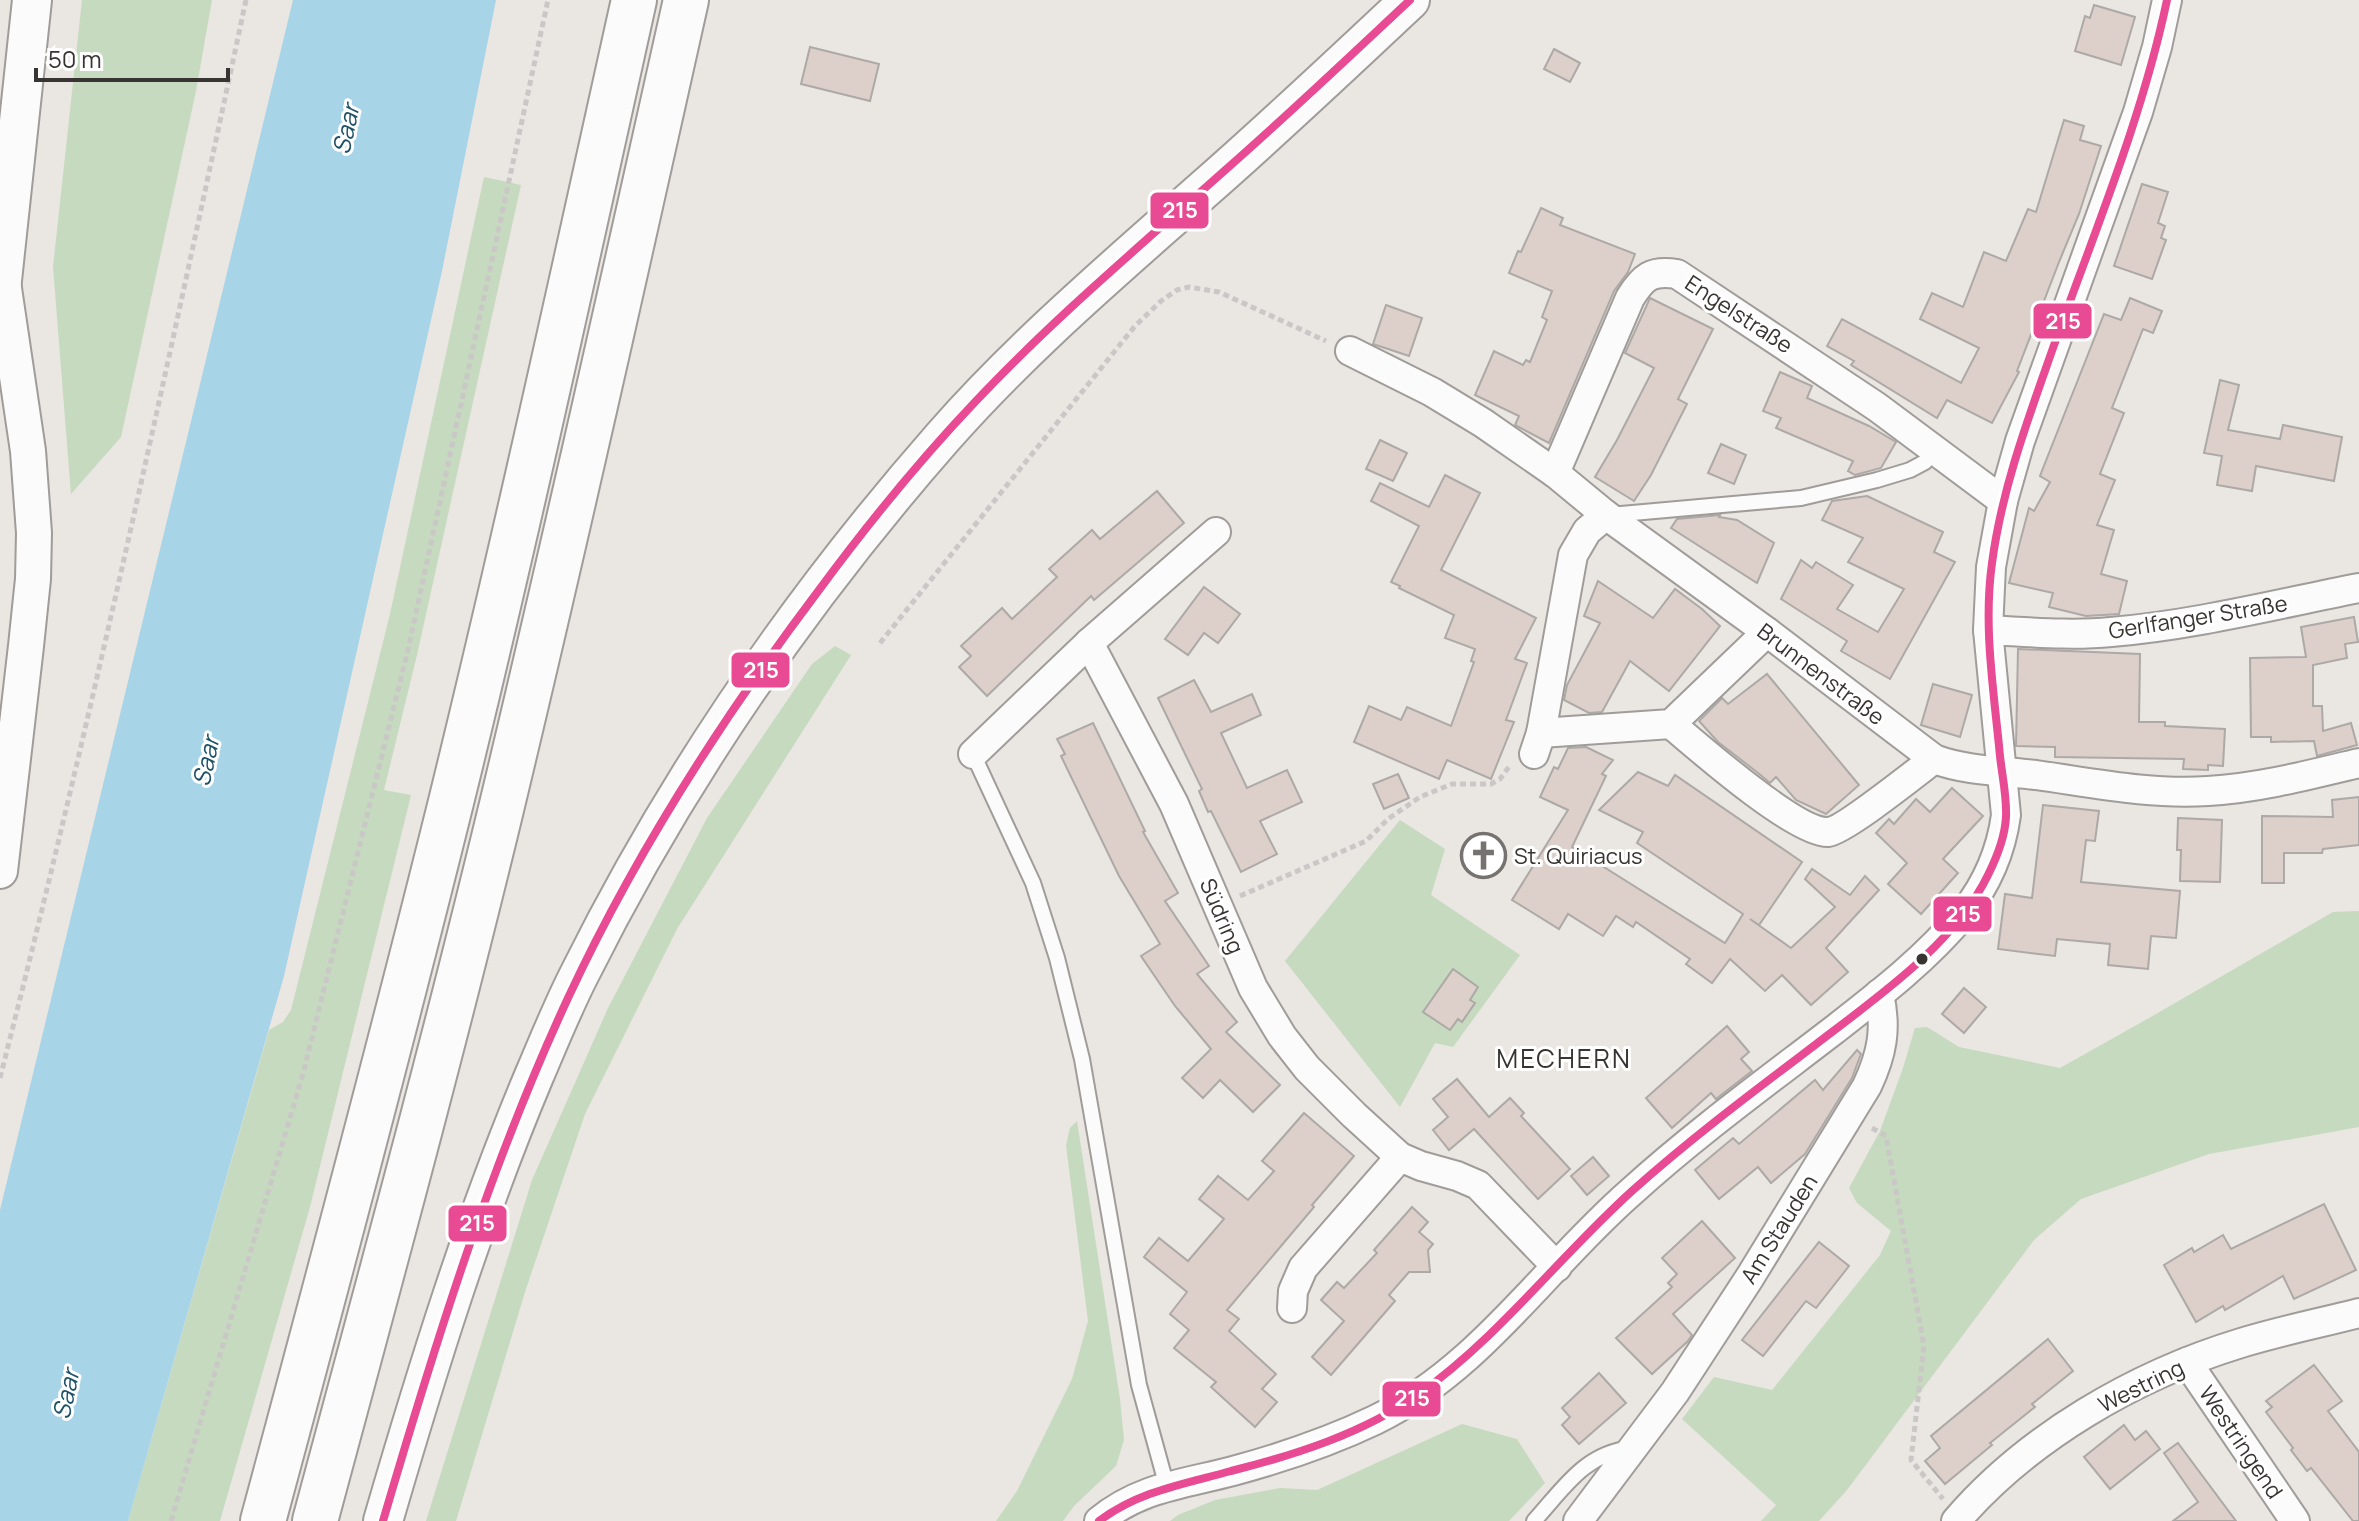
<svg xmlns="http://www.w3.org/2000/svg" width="2359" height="1521" font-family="Manrope,sans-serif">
<rect width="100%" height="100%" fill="#eae6e2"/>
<g fill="#c6dabf">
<polygon points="82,0 212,0 196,91 121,437 71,494 53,267"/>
<polygon points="484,177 521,185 417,655 384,790 411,795 310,1207 220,1521 128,1521 269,1030 283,1022 291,1010 390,614"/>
<polygon points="835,646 851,655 677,929 585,1114 525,1292 456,1521 426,1521 532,1180 608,1008 707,818 812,664"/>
<polygon points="1400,820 1445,849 1431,895 1520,955 1453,1047 1435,1043 1400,1107 1285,961"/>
<polygon points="2359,911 2359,1127 2209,1154 2081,1199 2034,1240 1847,1490 1819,1521 1761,1521 1776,1505 1682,1419 1714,1377 1772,1390 1880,1255 1891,1231 1857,1203 1849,1188 1880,1131 1903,1068 1915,1028 1927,1027 1959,1047 2060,1068 2149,1018 2333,912"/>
<polygon points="1077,1121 1120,1399 1124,1440 1116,1466 1074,1506 1063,1521 996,1521 1017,1491 1072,1379 1088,1321 1066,1145 1070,1128"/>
<polygon points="1462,1424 1517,1439 1545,1483 1509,1521 1170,1521 1178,1515 1215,1500 1280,1488 1317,1490"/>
</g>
<polygon fill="#a8d4e8" points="293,0 496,0 442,271 284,976 128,1521 0,1521 0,1210"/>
<g fill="#ddcfc9" stroke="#aca9a6" stroke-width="2">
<polygon points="2094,5 2135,17 2121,65 2075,51 2085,16 2090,18"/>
<polygon points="810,47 879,64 870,101 801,84"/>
<polygon points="1554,49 1580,63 1570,82 1544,69"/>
<polygon points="2064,120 2084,126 2080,140 2101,146 2079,214 2059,262 2017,371 2019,372 1992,423 1947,400 1937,418 1851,365 1854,361 1827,346 1842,319 1961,383 1979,348 1920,319 1932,293 1963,307 1984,252 2006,261 2028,209 2036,212"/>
<polygon points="2142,184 2168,192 2158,223 2165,226 2161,238 2166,240 2152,279 2114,266"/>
<polygon points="1541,208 1563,218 1560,225 1635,254 1628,272 1614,291 1549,443 1515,425 1519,416 1475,395 1494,351 1523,365 1526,360 1530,362 1547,320 1542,317 1552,291 1509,273 1518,251 1521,252"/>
<polygon points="1650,298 1713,329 1678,399 1687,404 1651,475 1634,501 1595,477 1617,440 1654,368 1625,353"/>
<polygon points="2130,298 2162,311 2153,333 2143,329 2112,408 2124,413 2100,474 2115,480 2097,525 2114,530 2101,574 2127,581 2119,614 2086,616 2049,607 2053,593 2009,583 2029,508 2034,511 2050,482 2040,476 2047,458 2104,314 2121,320"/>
<polygon points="1386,305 1422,318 1409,356 1373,344"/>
<polygon points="1780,372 1812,386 1807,398 1869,426 1896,442 1881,468 1855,475 1848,471 1853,461 1776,428 1781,418 1763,411"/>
<polygon points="2220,380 2239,385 2228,430 2280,439 2283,425 2342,437 2334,481 2256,466 2252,491 2217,485 2222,456 2204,453"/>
<polygon points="1380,440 1407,453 1393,481 1366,469"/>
<polygon points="1721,444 1746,455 1734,484 1708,473"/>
<polygon points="1445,475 1480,493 1441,570 1536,618 1515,659 1527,663 1506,720 1514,722 1491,779 1447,760 1439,779 1354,742 1369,706 1401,720 1407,707 1451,726 1474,662 1471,661 1475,649 1445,638 1454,615 1399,588 1400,586 1391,582 1419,526 1371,501 1380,483 1429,507"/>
<polygon points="1157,491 1184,523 1094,600 1091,596 987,696 959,667 971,656 961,646 1002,608 1012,619 1057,577 1049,569 1092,530 1100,539"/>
<polygon points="1867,496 1943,532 1934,552 1955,562 1890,679 1841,651 1847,641 1781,599 1801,560 1812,568 1816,562 1853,585 1837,609 1878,632 1904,589 1848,562 1863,538 1822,520 1832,501"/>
<polygon points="1720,515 1719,517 1737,520 1774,543 1757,583 1671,528 1677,519"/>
<polygon points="1598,581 1653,618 1675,589 1702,609 1720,626 1669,691 1630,661 1602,712 1589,713 1564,700 1567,685 1600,623 1584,616"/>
<polygon points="1204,587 1240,614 1218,643 1204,633 1188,655 1165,639"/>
<polygon points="2354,617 2358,642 2345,644 2347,658 2313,665 2313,706 2322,706 2323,731 2351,723 2357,745 2317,756 2314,741 2271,742 2271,737 2251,737 2250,658 2306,657 2301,627"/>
<polygon points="2018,649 2140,654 2139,722 2165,722 2165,726 2225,729 2223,766 2208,765 2208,770 2183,769 2184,759 2055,757 2055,747 2016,746"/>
<polygon points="1767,674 1859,785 1826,814 1796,800 1776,777 1770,783 1758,773 1718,742 1699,721 1722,698 1728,704"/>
<polygon points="1194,680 1211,712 1252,694 1261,715 1221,733 1247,788 1287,770 1302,802 1260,821 1277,854 1241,872 1211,811 1208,812 1199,791 1202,789 1158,698"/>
<polygon points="1933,684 1972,695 1960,737 1921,725"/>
<polygon points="1093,723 1145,831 1143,832 1178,893 1165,901 1209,966 1197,974 1237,1022 1226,1032 1280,1085 1253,1112 1220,1080 1203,1098 1182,1078 1211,1049 1175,1006 1141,956 1160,944 1119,876 1061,756 1065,754 1057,739"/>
<polygon points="1586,747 1613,760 1602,774 1606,776 1572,847 1725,943 1743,914 1637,843 1643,832 1599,810 1638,772 1668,786 1675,775 1802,862 1759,925 1750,919 1791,948 1835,907 1805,879 1812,869 1850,895 1865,876 1879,890 1826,948 1848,972 1811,1005 1782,975 1765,991 1730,959 1712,983 1686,964 1690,959 1636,922 1633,927 1616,916 1603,936 1568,914 1559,929 1512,900 1568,810 1540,797 1554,767 1558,769 1568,748"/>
<polygon points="1398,774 1409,798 1384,809 1373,784"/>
<polygon points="1952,788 1983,816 1943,859 1958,873 1921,914 1888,884 1907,863 1876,833 1889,819 1894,824 1916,799 1930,812"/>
<polygon points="2359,797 2359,845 2323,849 2322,853 2284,853 2284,883 2262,883 2262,816 2333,817 2332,800"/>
<polygon points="2043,805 2099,811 2095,841 2086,840 2081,882 2180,891 2176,938 2151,936 2148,969 2108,965 2110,944 2057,939 2055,956 1998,949 2005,894 2032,898"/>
<polygon points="2178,818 2222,820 2220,882 2180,881 2181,850 2177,850"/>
<polygon points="1453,969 1478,987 1470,1000 1475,1003 1462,1022 1458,1019 1450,1030 1423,1012"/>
<polygon points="1964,988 1986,1007 1964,1033 1942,1014"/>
<polygon points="1727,1026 1749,1052 1741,1059 1752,1071 1716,1099 1711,1093 1672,1128 1646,1098"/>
<polygon points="1857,1050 1861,1054 1852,1078 1805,1154 1771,1183 1758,1167 1719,1199 1695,1170 1733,1138 1739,1144 1815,1080 1823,1090"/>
<polygon points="1457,1079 1489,1117 1510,1098 1524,1113 1521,1116 1570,1169 1538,1199 1474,1129 1449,1150 1433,1130 1448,1117 1433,1099"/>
<polygon points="1304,1113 1354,1156 1312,1205 1314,1207 1227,1310 1239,1319 1229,1331 1276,1374 1262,1389 1277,1402 1255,1427 1211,1387 1216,1382 1174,1348 1189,1330 1170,1314 1187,1292 1144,1257 1159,1238 1188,1261 1224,1219 1199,1199 1218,1176 1248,1200 1274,1171 1262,1161"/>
<polygon points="1593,1157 1609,1176 1587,1195 1571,1176"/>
<polygon points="2324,1204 2356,1270 2294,1299 2283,1276 2225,1310 2223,1306 2196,1322 2164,1265 2192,1248 2194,1252 2223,1235 2231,1249"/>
<polygon points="1412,1207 1428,1222 1419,1232 1433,1244 1428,1250 1430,1272 1409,1272 1389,1295 1395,1301 1331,1375 1312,1357 1344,1321 1321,1300 1337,1282 1344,1288 1377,1253 1374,1250"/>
<polygon points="1702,1221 1735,1258 1673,1314 1692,1335 1688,1341 1652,1374 1616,1338 1672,1287 1668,1283 1677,1274 1662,1258"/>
<polygon points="1819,1242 1849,1266 1816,1308 1806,1301 1763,1356 1742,1340"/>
<polygon points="2048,1339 2073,1371 2032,1404 2035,1407 1990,1443 1992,1445 1945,1484 1925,1461 1940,1448 1931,1436"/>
<polygon points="2314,1365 2342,1401 2328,1411 2359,1452 2359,1521 2353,1521 2311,1468 2307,1471 2291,1450 2293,1448 2266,1412 2272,1407 2266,1401"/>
<polygon points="1599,1373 1626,1403 1579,1444 1562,1425 1570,1417 1562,1408"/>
<polygon points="2124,1425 2135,1440 2146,1431 2160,1449 2110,1489 2084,1457"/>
<polygon points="2178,1443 2236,1521 2173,1521 2198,1502 2164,1453"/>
</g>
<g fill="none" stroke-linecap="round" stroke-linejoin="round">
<defs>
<g id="service">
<polyline points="1610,515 1801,498 1877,480 1910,470 1925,462 1934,451"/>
<polyline points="973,754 1033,883 1057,958 1082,1059 1139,1385 1167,1487"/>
<path d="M1534,1521C1564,1488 1584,1454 1631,1448"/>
</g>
<g id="minor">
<path d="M1350,351L1432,392L1483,423L1555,473L1606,515L1767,632L1934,759C1966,771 2002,771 2036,775C2093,783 2151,795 2208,791C2259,788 2309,775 2359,763"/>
<path d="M1555,473L1630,298C1643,277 1651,270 1677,274L1877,407L2003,501"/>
<path d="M1988,630C2029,632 2070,636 2111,632C2195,625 2277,604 2359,588"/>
<polyline points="1089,643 1174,804 1253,988 1282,1036 1307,1068 1354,1115 1400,1157 1421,1166 1457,1176 1478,1185 1557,1267"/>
<path d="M1671,724C1698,747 1796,833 1828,832C1843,831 1917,772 1934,759"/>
<polyline points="1541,733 1671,724 1767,632"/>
<polyline points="973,754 1089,643 1216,532"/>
<polyline points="1534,754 1541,733 1573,555 1587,531 1606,515"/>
<polyline points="1292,1308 1293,1291 1303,1268 1400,1157"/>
<polyline points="2187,1362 2295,1521"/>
<path d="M1099,1521C1140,1487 1184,1484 1233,1471C1281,1458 1331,1441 1375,1420C1480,1369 1545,1267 1631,1192C1695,1134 1765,1083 1834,1030C1879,995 1927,958 1964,913C1987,884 2001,852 2006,815L1988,630L1991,567L2003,501L2020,441L2138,112L2157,47L2167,0"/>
<path d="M1578,1521L1675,1392L1750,1277L1867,1086C1882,1054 1887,1029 1879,994"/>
<path d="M1956,1521C2028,1437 2136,1375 2241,1343C2280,1331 2320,1323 2359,1313"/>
</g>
<polyline id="tertiary" points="0,871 26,646 33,579 34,533 28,451 2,275"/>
<g id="secondary">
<polyline points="0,299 32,0"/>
<path d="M383,1521C427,1370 473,1221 534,1076C549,1041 563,1006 580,973C677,778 800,600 943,437C1022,347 1113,270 1202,191C1273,129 1342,64 1410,0"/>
</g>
<g id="motorway">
<path d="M263,1521C328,1280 392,1040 452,798C517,533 575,266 634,0"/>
<path d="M315,1521C379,1283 444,1045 502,805C566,538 626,269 686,0"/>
</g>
</defs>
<use href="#service" stroke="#9f9c99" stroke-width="18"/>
<use href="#minor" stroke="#9f9c99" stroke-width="32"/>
<use href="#tertiary" stroke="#9f9c99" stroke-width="38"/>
<use href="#secondary" stroke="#9f9c99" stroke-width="42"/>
<use href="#motorway" stroke="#9f9c99" stroke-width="48"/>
<g stroke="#cac7c7" stroke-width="5" stroke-dasharray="6 4" stroke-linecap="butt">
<polyline points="880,643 1135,326 1161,301 1177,290 1189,287 1219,292 1326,341"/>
<polyline points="1240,896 1366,841 1388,819 1420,797 1452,784 1491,784 1500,779 1511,764"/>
<path d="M0,1078C91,721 169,360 246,0"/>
<polyline points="1872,1128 1886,1136 1924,1346 1911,1460 1943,1499"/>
<polyline points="171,1521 303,1074 408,650 548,0"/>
</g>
<use href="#service" stroke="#fcfbfb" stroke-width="14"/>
<use href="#minor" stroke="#fcfbfb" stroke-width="28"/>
<use href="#tertiary" stroke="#fcfbfb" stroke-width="34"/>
<use href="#secondary" stroke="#fcfbfb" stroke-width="38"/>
<use href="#motorway" stroke="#fcfbfb" stroke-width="44"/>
<defs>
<g id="bus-1">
<path d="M383,1521C435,1344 490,1166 568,998C635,854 723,717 819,590C867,525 919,461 975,402C1052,320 1139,247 1223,172C1287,116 1348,58 1410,0"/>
<path d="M1099,1521C1139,1491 1184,1484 1231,1471C1295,1455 1364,1433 1419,1394C1499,1337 1559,1257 1632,1191C1690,1139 1753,1092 1815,1045C1876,998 1954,945 1988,875C1997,857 2005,836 2006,817C2007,797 2002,775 2000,756C1994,692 1983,627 1992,563C2002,488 2028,419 2053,348C2094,233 2142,119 2167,0"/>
</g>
</defs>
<use href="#bus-1" stroke="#fff" stroke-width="14"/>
<use href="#bus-1" stroke="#e84a93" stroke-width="8"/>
</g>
<defs>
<symbol id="church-ring" viewBox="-11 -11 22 22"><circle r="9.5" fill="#fff" stroke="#767270" stroke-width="1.5"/><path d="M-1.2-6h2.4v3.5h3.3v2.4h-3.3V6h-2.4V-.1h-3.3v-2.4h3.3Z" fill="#767270"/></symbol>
</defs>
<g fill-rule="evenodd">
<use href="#church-ring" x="1458" y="830" width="51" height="51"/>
</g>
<circle fill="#383432" stroke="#fff" stroke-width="3" cx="1922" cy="959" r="7"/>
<g text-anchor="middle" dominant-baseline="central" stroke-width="6" stroke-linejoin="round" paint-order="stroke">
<g font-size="22" fill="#383432" stroke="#fff">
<text transform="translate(1739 314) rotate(33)">Engelstraße</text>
<text transform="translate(2198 617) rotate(-9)">Gerlfanger Straße</text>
<text transform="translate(1821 674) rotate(37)">Brunnenstraße</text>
<text transform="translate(1222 916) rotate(67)">Südring</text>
<text transform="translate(1779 1229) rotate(-58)">Am Stauden</text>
<text transform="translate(2141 1386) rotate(-26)">Westring</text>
<text transform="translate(2241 1442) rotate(56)">Westringend</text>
</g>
<g font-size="22" fill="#383432" stroke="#fff" text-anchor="start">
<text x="1514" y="856">St. Quiriacus</text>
</g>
<g font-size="24" font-style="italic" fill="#1d5167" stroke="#fff">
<text transform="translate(345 129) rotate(-78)">Saar</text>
<text transform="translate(205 761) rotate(-78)">Saar</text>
<text transform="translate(65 1394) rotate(-78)">Saar</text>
</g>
<g font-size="26" letter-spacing="2" fill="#383432" stroke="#fff">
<text x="1564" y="1058">MECHERN</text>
</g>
</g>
<g stroke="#fff" stroke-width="3">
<rect x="1149" y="191" width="61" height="39" rx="8" fill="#e84a93"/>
<rect x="2032" y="302" width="61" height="38" rx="8" fill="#e84a93"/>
<rect x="730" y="651" width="61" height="38" rx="8" fill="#e84a93"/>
<rect x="1932" y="895" width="61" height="38" rx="8" fill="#e84a93"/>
<rect x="447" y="1204" width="61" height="39" rx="8" fill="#e84a93"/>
<rect x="1381" y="1380" width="61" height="38" rx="8" fill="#e84a93"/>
</g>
<g font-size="22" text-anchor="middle" font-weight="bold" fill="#fff">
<text x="1180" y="218">215</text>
<text x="2063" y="329">215</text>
<text x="761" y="678">215</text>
<text x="1963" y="922">215</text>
<text x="477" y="1231">215</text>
<text x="1412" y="1406">215</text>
</g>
<path d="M36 68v12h192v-12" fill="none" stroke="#383432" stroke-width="4"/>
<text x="48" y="68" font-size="24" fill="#383432" stroke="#ffffff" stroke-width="6" paint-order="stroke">50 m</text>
</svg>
